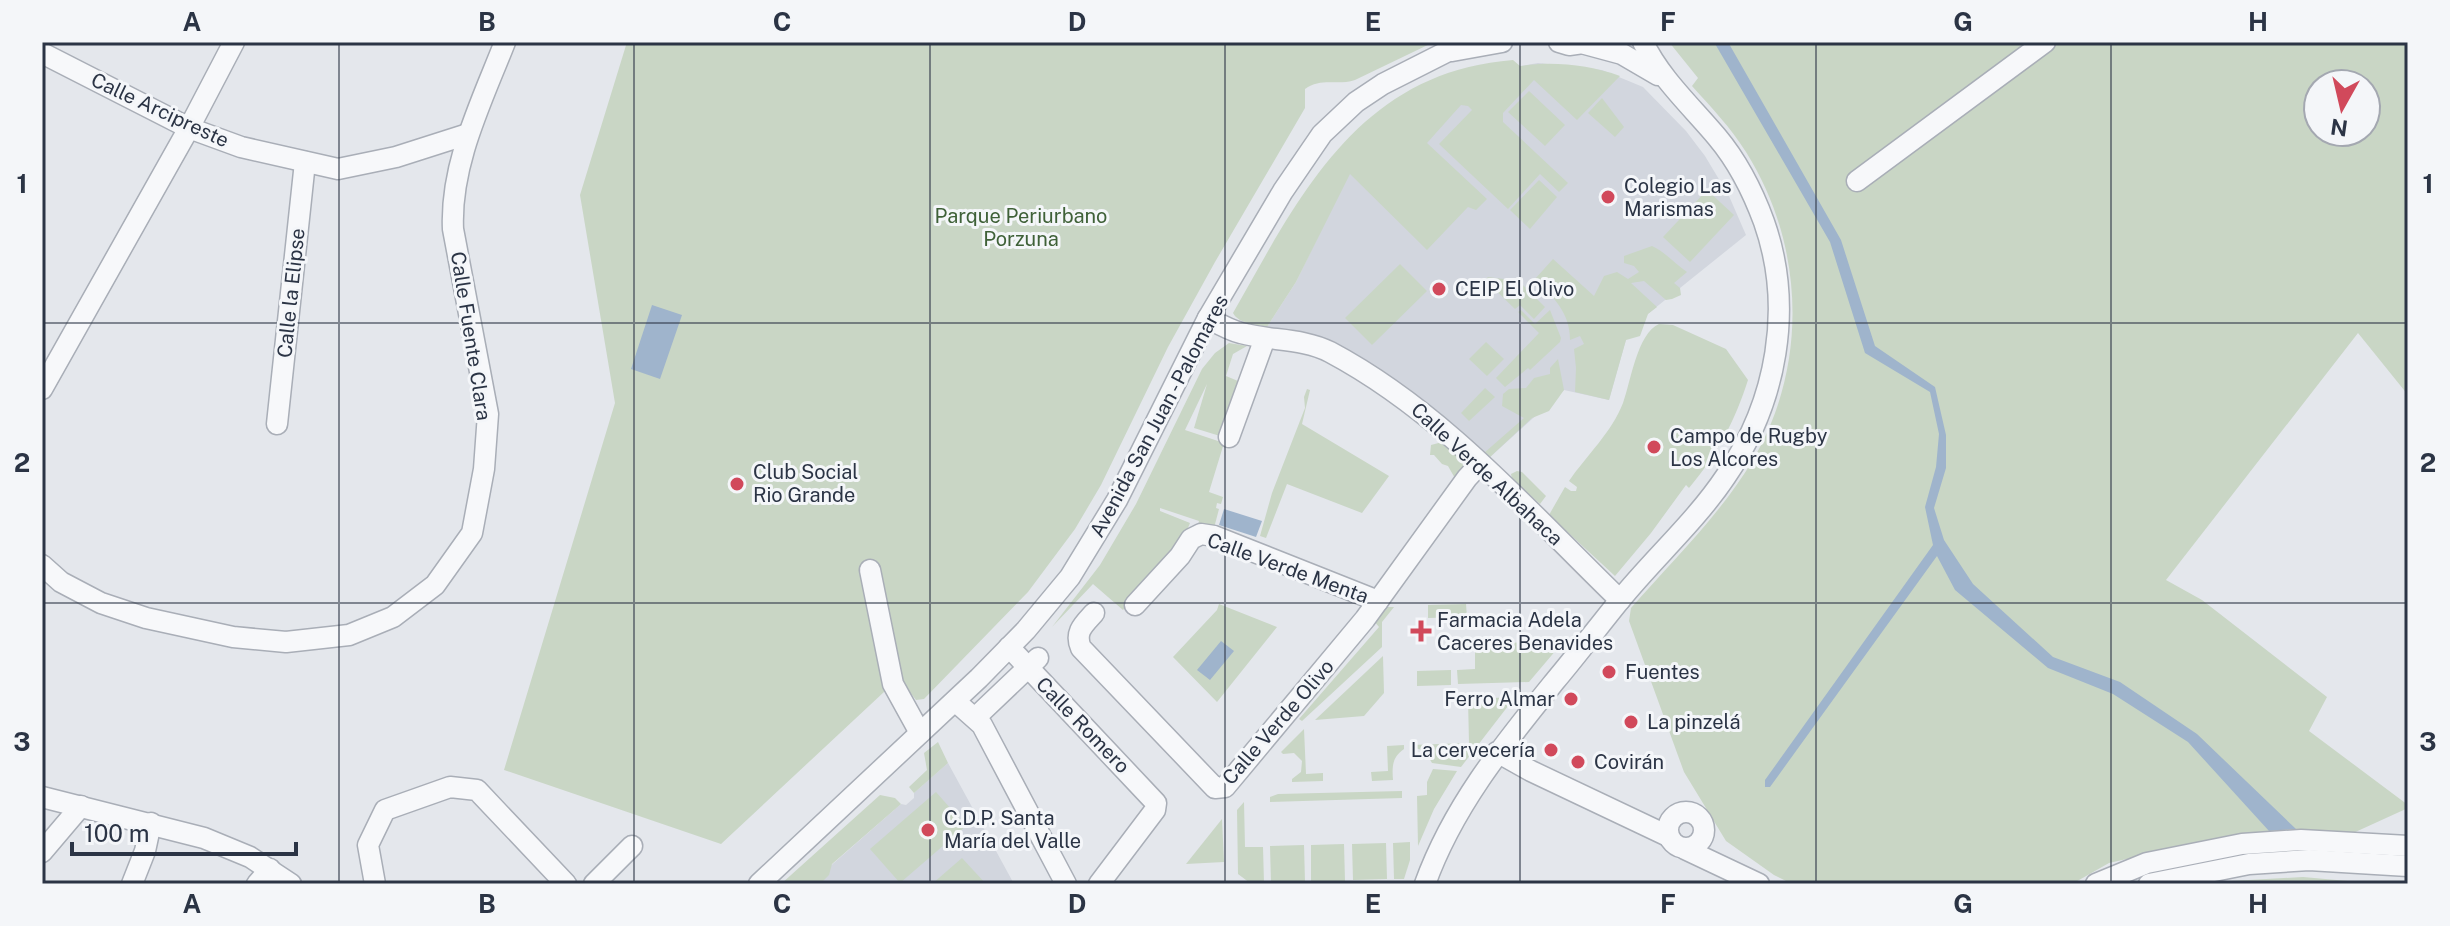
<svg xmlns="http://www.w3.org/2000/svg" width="2450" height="926" font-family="'Public Sans',sans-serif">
<rect width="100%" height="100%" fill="#e4e7ec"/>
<g fill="#d2d6de">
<polygon points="1538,63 1602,70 1643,87 1686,131 1705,156 1729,196 1746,235 1629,329 1609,400 1564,390 1489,458 1430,407 1400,385 1271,331 1267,327 1296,282 1346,179 1391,111 1488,72"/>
<polygon points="948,763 1014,884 810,884 901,804 906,805 914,798 914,793"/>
</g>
<g fill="#c9d6c5" fill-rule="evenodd">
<path d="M627,42H1434L1355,80C1337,86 1321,77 1305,89V108L1215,262L1168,347L1101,485L1075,529L1028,592L924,699L916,700L899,678L721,844L504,770L615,403L580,195Z"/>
<path d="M1669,42H2408V395L2358,333L2166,580L2202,600L2327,697L2309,731L2408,805V808L2351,834L2296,829L2238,834L2109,863L2072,884H1792L1774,875L1726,841L1684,772L1629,621L1631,608C1673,560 1722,513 1754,458C1809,363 1804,244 1746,152C1731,128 1711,107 1692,86L1698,78ZM2318,84H2366V132H2318Z"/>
<path d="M1513,60L1520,66C1553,61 1589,65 1620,76L1577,120L1534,80L1503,113V122L1568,183L1559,192L1540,174L1508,209L1439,144L1472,110L1468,106L1461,105L1427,143L1487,199L1476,210L1468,207L1427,250L1350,174L1296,282L1267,327C1255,324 1239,324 1233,313C1300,195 1359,72 1513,60Z"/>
<polygon points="1529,91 1565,125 1545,146 1508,112"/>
<polygon points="1602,98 1624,127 1615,137 1588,113"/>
<polygon points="1539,180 1557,197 1530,229 1510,210"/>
<polygon points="1707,190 1734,215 1690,262 1663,237"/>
<path d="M1652,246C1664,251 1675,264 1687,272L1674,283L1680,288L1681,295L1672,299L1666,300L1644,281L1631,283L1657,307L1648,314L1640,336L1626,340L1609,400L1575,392L1576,368L1574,349L1584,344L1580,336L1570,340C1570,312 1553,297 1535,279L1553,259L1594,296L1604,276L1617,272L1628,279L1639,272L1634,266L1624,263V256Z"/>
<polygon points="1400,264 1427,291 1372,345 1345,318"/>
<polygon points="1488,277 1519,281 1545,307 1534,319 1520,305 1515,309 1485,280"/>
<polygon points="1521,310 1535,324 1550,310 1561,338 1560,342 1530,370 1528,368 1505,387 1496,378 1539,333 1518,312"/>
<path d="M1659,324L1673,325L1726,349L1748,380C1735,421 1717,455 1689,488L1686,485L1651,533L1615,576L1549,515L1565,487L1571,491H1576L1577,487L1569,481C1587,455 1612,432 1623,403C1631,381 1637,334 1659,324Z"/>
<polygon points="1486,342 1504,359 1487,376 1469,359"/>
<polygon points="1229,343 1247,346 1233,354 1226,376 1238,381 1220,436 1194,428 1207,384 1185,430 1224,443 1209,492 1223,497 1221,504 1217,503 1216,508 1219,509 1214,528 1256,541 1253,548 1198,526 1199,521 1160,508 1160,511 1190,523 1180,547 1123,610 1093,584 1052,627 1100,565 1136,504 1202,369 1215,353"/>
<polygon points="1558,359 1564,390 1549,411 1532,418 1489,458 1484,453 1524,418 1502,406 1503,394 1509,389 1526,388 1534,378 1550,374 1550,368"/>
<polygon points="1485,388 1495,397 1469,421 1461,413"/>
<polygon points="1307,389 1310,390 1302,424 1389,476 1362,513 1287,484 1266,538 1260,536 1272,493 1305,408 1304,397"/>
<polygon points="1446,441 1467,462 1456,480 1448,466 1442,464 1434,455 1430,455 1431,445"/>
<polygon points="1517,471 1522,472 1546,496 1540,504 1512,479 1511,474"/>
<polygon points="1219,604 1277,627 1217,702 1173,657 1217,610"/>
<polygon points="1466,604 1467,617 1428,618 1428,605"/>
<polygon points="1384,607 1394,607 1382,622 1382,647 1302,721 1299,719 1379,627 1374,621"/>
<polygon points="1557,641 1557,649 1529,682 1458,684 1457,670 1475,669 1475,644"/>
<polygon points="1383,656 1384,693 1364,716 1315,720"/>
<polygon points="1451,670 1451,685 1417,686 1417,671"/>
<polygon points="1515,697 1461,767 1432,763 1425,751 1412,747 1411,745 1469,743 1468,699"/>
<polygon points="1304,729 1306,774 1323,773 1323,781 1292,782 1292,779 1301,772 1302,761 1294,753 1283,754 1281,752"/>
<polygon points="938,742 948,763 914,793 909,787 927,770 924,753"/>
<path d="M1404,745V749C1392,757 1392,767 1393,780L1372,781L1371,772L1388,771L1387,746Z"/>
<polygon points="1433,769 1457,771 1434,809 1418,846 1417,796 1427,795 1427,782"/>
<polygon points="1402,791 1402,798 1270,802 1270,797 1278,794"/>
<polygon points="936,792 966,826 900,883 870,849"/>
<polygon points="880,795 895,798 901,804 832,864 829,875 820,884 781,884"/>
<polygon points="1244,802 1245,847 1263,847 1264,883 1250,883 1238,874 1237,810"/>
<polygon points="1222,819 1224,862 1186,864"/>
<polygon points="1410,842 1410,860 1404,879 1394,879 1393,843"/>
<polygon points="1386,843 1387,879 1353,880 1352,844"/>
<polygon points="1344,844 1345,881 1311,882 1311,845"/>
<polygon points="1304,845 1305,882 1271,883 1270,846"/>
<polygon points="962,858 986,884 932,884"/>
<polygon points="2303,877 2381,884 2216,884 2231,881"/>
</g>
<g fill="#9fb4cc">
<polygon points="1714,42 1728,42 1841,240 1875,346 1935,387 1946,435 1946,468 1934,508 1944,540 1973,584 2053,657 2120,682 2197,734 2296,829 2269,831 2188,742 2113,694 2048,668 1955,590 1937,556 1770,787 1765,787 1765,780 1933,545 1925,507 1936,467 1939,434 1930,392 1865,353 1830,242"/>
<polygon points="652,305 682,315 660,379 631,369"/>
<polygon points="1224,509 1262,521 1256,537 1219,525"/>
<polygon points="1221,641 1234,651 1210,680 1197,670"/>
</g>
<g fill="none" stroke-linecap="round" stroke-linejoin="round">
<defs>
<g id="minor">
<polyline points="1559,42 1569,45 1590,42"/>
<polyline points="1585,44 1622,54 1658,75"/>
<polyline points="1452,51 1502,42"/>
<polyline points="42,53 189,128 241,147 338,169 396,157 468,134"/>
<polyline points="1857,181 2045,42"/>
<path d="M1208,318C1219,324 1229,330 1241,333C1270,341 1303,338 1330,352C1443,412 1529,512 1620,600"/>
<polyline points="42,389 189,128 234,42"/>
<polyline points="277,424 305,162"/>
<polyline points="1229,437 1265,338"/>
<path d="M42,565L61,582L101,603L146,618L233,637L286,642L349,635L393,617L435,585L472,533L484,469L488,414L453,229C450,164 482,101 505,42"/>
<polyline points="870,570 893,684 920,733"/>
<polyline points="1135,605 1180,556 1191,539 1201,534 1214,536 1378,601"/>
<path d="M1094,613C1084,624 1074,632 1081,648L1215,788L1225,787L1365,619L1467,478L1480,464"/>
<polyline points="1009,647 1156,803 1155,810 1099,884"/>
<polyline points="955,701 982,725 1066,884"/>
<polyline points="976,717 1038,658"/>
<polyline points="1497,752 1531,771 1668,836"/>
<polyline points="42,797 204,838 250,857 291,884"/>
<circle cx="1686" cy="830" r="18"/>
<polyline points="1685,849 1759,884"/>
<polyline points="42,852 81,806"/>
<polyline points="132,884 145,851 151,823"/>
<polyline points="257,884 270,869"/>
<polyline points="375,884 368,845 385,810 450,787 477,790 566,884"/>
<polyline points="594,884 632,846"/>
<polyline points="759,884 979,678 1026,630 1070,577 1117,500 1208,318 1283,191 1322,134 1356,102 1383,84 1466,42"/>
<path d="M1425,884C1453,806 1504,744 1555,681C1577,655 1598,627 1620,600C1654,558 1696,521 1726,476C1777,402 1794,307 1764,222C1753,192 1738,162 1717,137C1692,107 1660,78 1643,42"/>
<polyline points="2096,884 2147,863 2242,844 2301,840 2408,846"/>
<polyline points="2149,884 2249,864 2309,860 2408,866"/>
</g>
</defs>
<use href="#minor" stroke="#a9aeb7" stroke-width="23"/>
<use href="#minor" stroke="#f7f8fa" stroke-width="20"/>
</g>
<path fill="none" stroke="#2b3445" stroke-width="2" stroke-opacity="0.55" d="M339,42V884M634,42V884M930,42V884M1225,42V884M1520,42V884M1816,42V884M2111,42V884M42,323H2408M42,603H2408"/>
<g fill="#d1495b" stroke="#f4f6f9" stroke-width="3">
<circle cx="1608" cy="197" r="8"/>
<circle cx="1439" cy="289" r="8"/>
<circle cx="1654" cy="447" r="8"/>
<circle cx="737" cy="484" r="8"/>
<path d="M1417 619h8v8h8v8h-8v8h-8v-8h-8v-8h8z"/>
<circle cx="1609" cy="672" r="8"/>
<circle cx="1571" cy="699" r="8"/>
<circle cx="1631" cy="722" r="8"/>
<circle cx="1551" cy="750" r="8"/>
<circle cx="1578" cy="762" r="8"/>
<circle cx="928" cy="830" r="8"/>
</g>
<g text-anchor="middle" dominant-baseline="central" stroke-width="6" stroke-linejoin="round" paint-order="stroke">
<g font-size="20" fill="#2b3445" stroke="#f4f6f9">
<text transform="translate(160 110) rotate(25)">Calle Arcipreste</text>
<text transform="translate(291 293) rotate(-84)">Calle la Elipse</text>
<text transform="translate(471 336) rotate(81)">Calle Fuente Clara</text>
<text transform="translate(1159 416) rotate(-62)">Avenida San Juan - Palomares</text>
<text transform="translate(1487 474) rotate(43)">Calle Verde Albahaca</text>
<text transform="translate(1288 568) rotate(20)">Calle Verde Menta</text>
<text transform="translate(1278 722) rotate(-49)">Calle Verde Olivo</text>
<text transform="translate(1083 725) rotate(46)">Calle Romero</text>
</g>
<g font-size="20" fill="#2b3445" stroke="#f4f6f9" text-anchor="start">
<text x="1624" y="186">Colegio Las<tspan x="1624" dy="23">Marismas</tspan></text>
<text x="1455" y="289">CEIP El Olivo</text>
<text x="1670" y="436">Campo de Rugby<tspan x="1670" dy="23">Los Alcores</tspan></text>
<text x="753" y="472">Club Social<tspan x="753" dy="23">Rio Grande</tspan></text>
<text x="1437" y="620">Farmacia Adela<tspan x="1437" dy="23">Caceres Benavides</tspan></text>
<text x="1625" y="672">Fuentes</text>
<text x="1555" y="699" text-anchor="end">Ferro Almar</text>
<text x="1647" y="722">La pinzelá</text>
<text x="1535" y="750" text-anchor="end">La cervecería</text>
<text x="1594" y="762">Covirán</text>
<text x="944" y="818">C.D.P. Santa<tspan x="944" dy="23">María del Valle</tspan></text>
</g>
<g font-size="20" fill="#3f6138" stroke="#f4f6f9">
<text x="1021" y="216">Parque Periurbano<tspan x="1021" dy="23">Porzuna</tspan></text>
</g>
</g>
<rect width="2450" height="926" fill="none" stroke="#f4f6f9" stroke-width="88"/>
<g transform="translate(2342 108) rotate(188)"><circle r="38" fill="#f4f6f9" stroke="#a4a8b1" stroke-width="2"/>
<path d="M0-6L14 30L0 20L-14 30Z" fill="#d1495b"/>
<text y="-12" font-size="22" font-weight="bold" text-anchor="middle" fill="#2b3445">N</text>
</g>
<path d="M72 842v12h224v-12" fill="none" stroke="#2b3445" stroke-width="4"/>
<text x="84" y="842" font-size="24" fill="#2b3445" stroke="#f4f6f9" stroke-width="6" paint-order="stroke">100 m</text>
<rect x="44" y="44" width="2362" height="838" fill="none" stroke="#2b3445" stroke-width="3"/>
<g font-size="26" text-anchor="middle" font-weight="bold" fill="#2b3445">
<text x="192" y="31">A</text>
<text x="487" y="31">B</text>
<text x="782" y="31">C</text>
<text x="1077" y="31">D</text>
<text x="1373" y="31">E</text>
<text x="1668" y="31">F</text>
<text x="1963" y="31">G</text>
<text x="2258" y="31">H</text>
<text x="22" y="193">1</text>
<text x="2428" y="193">1</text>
<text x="22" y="472">2</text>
<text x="2428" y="472">2</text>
<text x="22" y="751">3</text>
<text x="2428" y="751">3</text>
<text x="192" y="913">A</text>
<text x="487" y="913">B</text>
<text x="782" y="913">C</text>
<text x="1077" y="913">D</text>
<text x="1373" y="913">E</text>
<text x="1668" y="913">F</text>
<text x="1963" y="913">G</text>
<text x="2258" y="913">H</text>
</g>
</svg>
